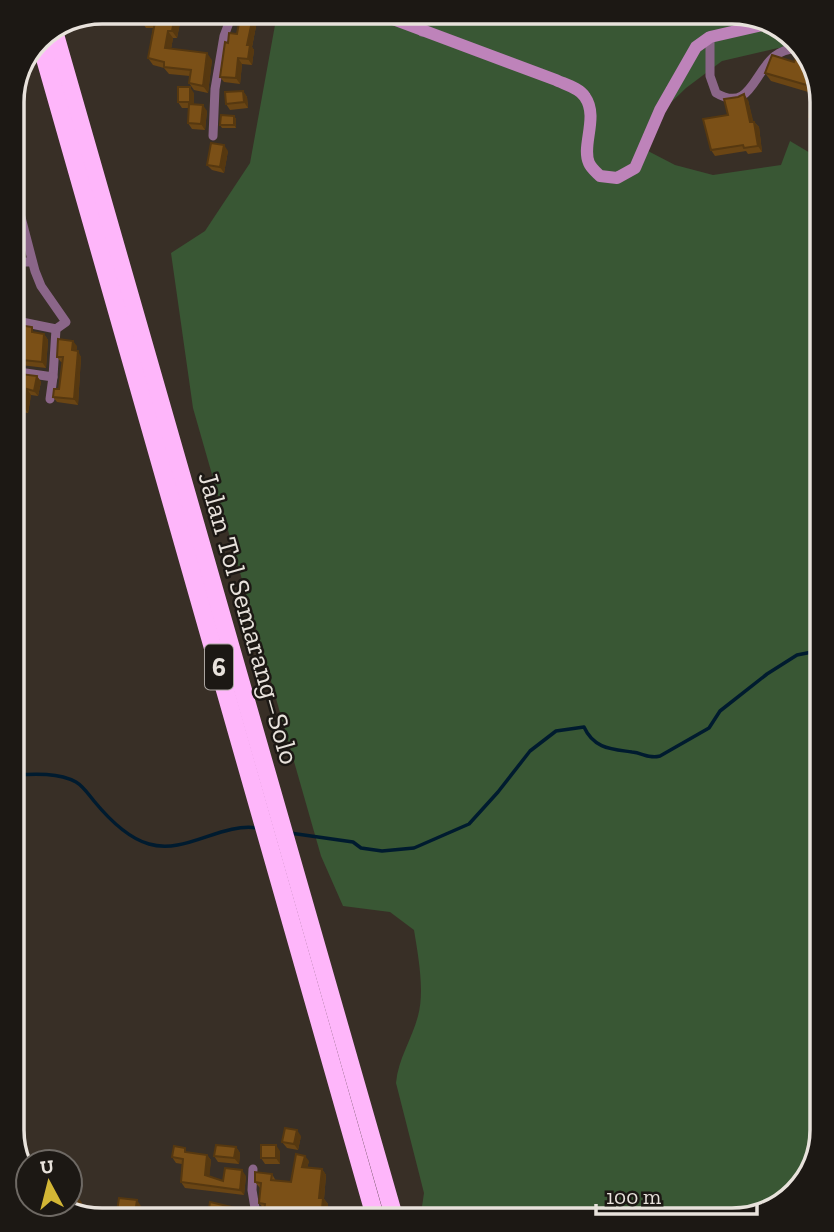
<svg xmlns="http://www.w3.org/2000/svg" width="834" height="1232" font-family="'Zilla Slab',serif">
<rect width="100%" height="100%" fill="#382f26"/>
<path fill="#395734" d="M298,12H339L369,24L377,12H737L777,25L803,51L778,48L722,61L686,88L655,118L648,151L675,165L713,175L781,165L790,141L822,160V1129L809,1175L776,1208L731,1220H420L424,1193L396,1083C398,1059 412,1039 418,1016C425,991 418,955 414,930L390,912L343,906L321,856L193,408L171,253L205,231L250,163L275,25L294,22Z"/>
<g fill="none" stroke-linecap="round" stroke-linejoin="round">
<g stroke="#001b2f" stroke-width="3.5">
<path d="M12,775C32,774 58,772 76,782C83,786 89,795 94,801C108,818 127,838 149,844C185,855 221,822 258,828"/>
<path d="M290,833L353,842L361,848L382,851L414,848L469,824L498,792L530,751L556,731L584,727C594,749 612,749 632,752C643,753 648,759 660,756L709,728L720,711L767,674L797,655L822,650"/>
</g>
<g stroke="#8b6689" stroke-width="9">
<polyline points="422,32 425,12"/>
<path d="M710,37V76L716,93C760,119 753,43 801,49"/>
<polyline points="213,136 215,89 224,36 233,12"/>
<polyline points="12,262 32,262"/>
<polyline points="12,320 56,329 66,322 41,286 35,271 12,183"/>
<polyline points="12,371 53,377 56,329"/>
<polyline points="50,399 53,377"/>
<polyline points="253,1169 252,1190 257,1220"/>
</g>
<path stroke="#be83ba" stroke-width="12" d="M374,12L556,80C564,84 580,88 585,97C599,117 581,146 589,163C591,168 596,172 600,176L617,178L635,168L660,110L696,47L710,37L771,23"/>
<g stroke="#feb6fa" stroke-width="18">
<polyline points="54,31 395,1220"/>
<polyline points="40,41 376,1220"/>
</g>
</g>
<g fill="#6a4514">
<polygon points="241,12 269,12 268,18 258,16 252,47 254,50 252,65 242,64 240,84 224,82 220,77 228,43 237,34"/>
<polygon points="166,15 175,16 180,23 177,38 173,38 171,49 212,60 208,93 194,90 189,83 190,76 169,74 164,68 153,65 148,58 153,28 146,28 141,20"/>
<polygon points="794,62 815,94 771,81 765,73"/>
<polygon points="243,91 247,97 248,108 230,110 226,104"/>
<polygon points="194,93 194,104 207,111 205,130 192,129 188,123 189,108 182,108 178,102"/>
<polygon points="748,100 753,122 754,122 759,127 762,152 748,154 746,151 715,156 711,150 728,115"/>
<polygon points="822,107 822,124 812,122 809,117"/>
<polygon points="234,116 236,119 236,128 222,128 220,125"/>
<polygon points="228,151 224,173 212,170 207,165"/>
<polygon points="12,324 36,333 44,334 48,340 46,368 12,364"/>
<polygon points="77,346 76,351 81,357 78,405 57,402 53,397 59,389 63,362 61,362 57,357"/>
<polygon points="12,373 37,376 41,382 38,396 31,395 28,413 12,411"/>
<polygon points="301,1136 298,1150 287,1148 282,1142"/>
<polygon points="236,1147 240,1153 239,1164 218,1162 214,1156"/>
<polygon points="280,1151 280,1164 265,1164 261,1158"/>
<polygon points="189,1152 207,1155 211,1160 209,1176 223,1181 246,1176 244,1195 185,1188 181,1182 182,1164 176,1163 172,1157"/>
<polygon points="309,1161 307,1168 322,1169 326,1175 324,1199 328,1204 326,1220 263,1220 264,1209 259,1203 260,1188 255,1182 272,1174 276,1181 291,1182"/>
<polygon points="141,1206 139,1220 121,1217 117,1211"/>
</g>
<g fill="#563810">
<polygon points="254,12 255,12 258,16 252,47 254,50 252,65 248,59 247,45"/>
<polygon points="175,16 180,23 177,38 172,31"/>
<polygon points="168,31 173,38 170,55 165,48"/>
<polygon points="207,53 212,60 208,93 203,86"/>
<polygon points="238,58 242,64 240,84 236,78"/>
<polygon points="814,74 818,88 815,94 810,86"/>
<polygon points="190,87 194,93 194,108 190,102"/>
<polygon points="243,91 247,97 248,108 244,102"/>
<polygon points="744,94 748,100 755,128 750,122"/>
<polygon points="203,105 207,111 205,130 201,124"/>
<polygon points="234,116 236,119 236,128 234,125"/>
<polygon points="754,122 759,127 762,152 758,146"/>
<polygon points="224,145 228,151 224,173 220,167"/>
<polygon points="44,334 48,340 46,368 42,362"/>
<polygon points="73,341 77,346 76,356 72,350"/>
<polygon points="78,351 81,357 78,405 74,399"/>
<polygon points="37,376 41,382 38,396 34,391"/>
<polygon points="27,389 31,395 28,413 24,407"/>
<polygon points="297,1130 301,1136 298,1150 294,1144"/>
<polygon points="276,1145 280,1151 280,1164 276,1158"/>
<polygon points="236,1147 240,1153 239,1164 234,1158"/>
<polygon points="207,1155 211,1160 209,1181 205,1175"/>
<polygon points="305,1156 309,1161 306,1173 302,1167"/>
<polygon points="322,1169 326,1175 324,1199 328,1204 326,1220 321,1220 319,1198"/>
<polygon points="242,1170 246,1176 244,1195 240,1190"/>
<polygon points="78,1197 82,1203 79,1213 75,1210"/>
<polygon points="137,1200 141,1206 139,1220 135,1214"/>
<polygon points="240,1209 244,1214 243,1220 238,1220"/>
</g>
<g fill="#7b5017" stroke="#563810" stroke-width="2">
<polygon points="142,12 160,12 160,14 175,16 172,31 168,31 165,48 207,53 203,86 189,83 191,70 164,67 164,62 148,58 155,22 141,20"/>
<polygon points="241,12 254,12 247,45 250,45 248,59 238,58 236,78 220,77 225,42 228,43 229,33 237,34"/>
<polygon points="772,55 794,62 796,57 811,61 814,74 810,86 765,73"/>
<rect x="178" y="87" width="12" height="15"/>
<polygon points="243,91 244,102 226,104 225,92"/>
<polygon points="744,94 750,122 754,122 758,146 744,148 743,145 711,150 703,119 728,115 724,99 738,97"/>
<polygon points="189,104 203,105 201,124 188,123"/>
<polygon points="811,105 822,107 822,120 809,117"/>
<polygon points="221,115 234,116 234,125 220,125"/>
<polygon points="211,143 224,145 220,167 207,165"/>
<polygon points="12,324 32,327 32,332 44,334 42,362 12,359"/>
<polygon points="58,339 73,341 72,350 78,351 74,399 53,397 54,389 59,389 63,357 57,357"/>
<polygon points="12,373 37,376 34,391 27,389 24,407 12,405"/>
<polygon points="285,1128 297,1130 294,1144 282,1142"/>
<polygon points="216,1145 236,1147 234,1158 214,1156"/>
<rect x="261" y="1145" width="15" height="13"/>
<polygon points="174,1146 185,1148 185,1152 207,1155 205,1175 223,1181 225,1168 242,1170 240,1190 181,1182 183,1159 172,1157"/>
<polygon points="296,1154 305,1156 302,1167 322,1169 319,1198 323,1198 321,1220 263,1220 265,1204 259,1203 261,1183 255,1182 255,1172 272,1174 271,1180 291,1182"/>
<polygon points="70,1195 78,1197 75,1210 110,1213 109,1220 97,1220 66,1209 67,1204 70,1204"/>
<polygon points="119,1198 137,1200 135,1214 117,1211"/>
<polygon points="210,1202 240,1209 238,1220 207,1220"/>
</g>
<g text-anchor="middle" dominant-baseline="central" stroke-width="5" stroke-linejoin="round" paint-order="stroke">
<rect fill="#1c1814" stroke="#aba5a0" stroke-width="2" x="205" y="644.5" width="28" height="45" rx="5"/>
<g font-size="26" font-weight="bold" fill="#e8e2dc">
<text x="219" y="667">6</text>
</g>
<g font-size="28" fill="#e8e2dc" stroke="#1c1814">
<text transform="translate(249 618) rotate(74)">Jalan Tol Semarang–Solo</text>
</g>
</g>
<path d="M0 0H834V1232H0ZM102 24H732A78 78 0 0 1 810 102V1130A78 78 0 0 1 732 1208H102A78 78 0 0 1 24 1130V102A78 78 0 0 1 102 24Z" fill="#1c1814" fill-rule="evenodd"/>
<path fill="none" stroke="#e8e2dc" stroke-width="3.5" d="M102 24H732A78 78 0 0 1 810 102V1130A78 78 0 0 1 732 1208H102A78 78 0 0 1 24 1130V102A78 78 0 0 1 102 24Z"/>
<g transform="translate(49 1183) rotate(353)"><circle r="33" fill="#1c1814" stroke="#6e6964" stroke-width="2"/>
<path d="M0-5L12 26L0 18L-12 26Z" fill="#d3b635"/>
<text y="-10" font-size="19" font-weight="bold" text-anchor="middle" fill="#e8e2dc">U</text>
</g>
<path d="M596 1204v10h161v-10" fill="none" stroke="#e8e2dc" stroke-width="3.5"/>
<text x="606" y="1204" font-size="21" fill="#e8e2dc" stroke="#1c1814" stroke-width="5" paint-order="stroke">100 m</text>
</svg>
